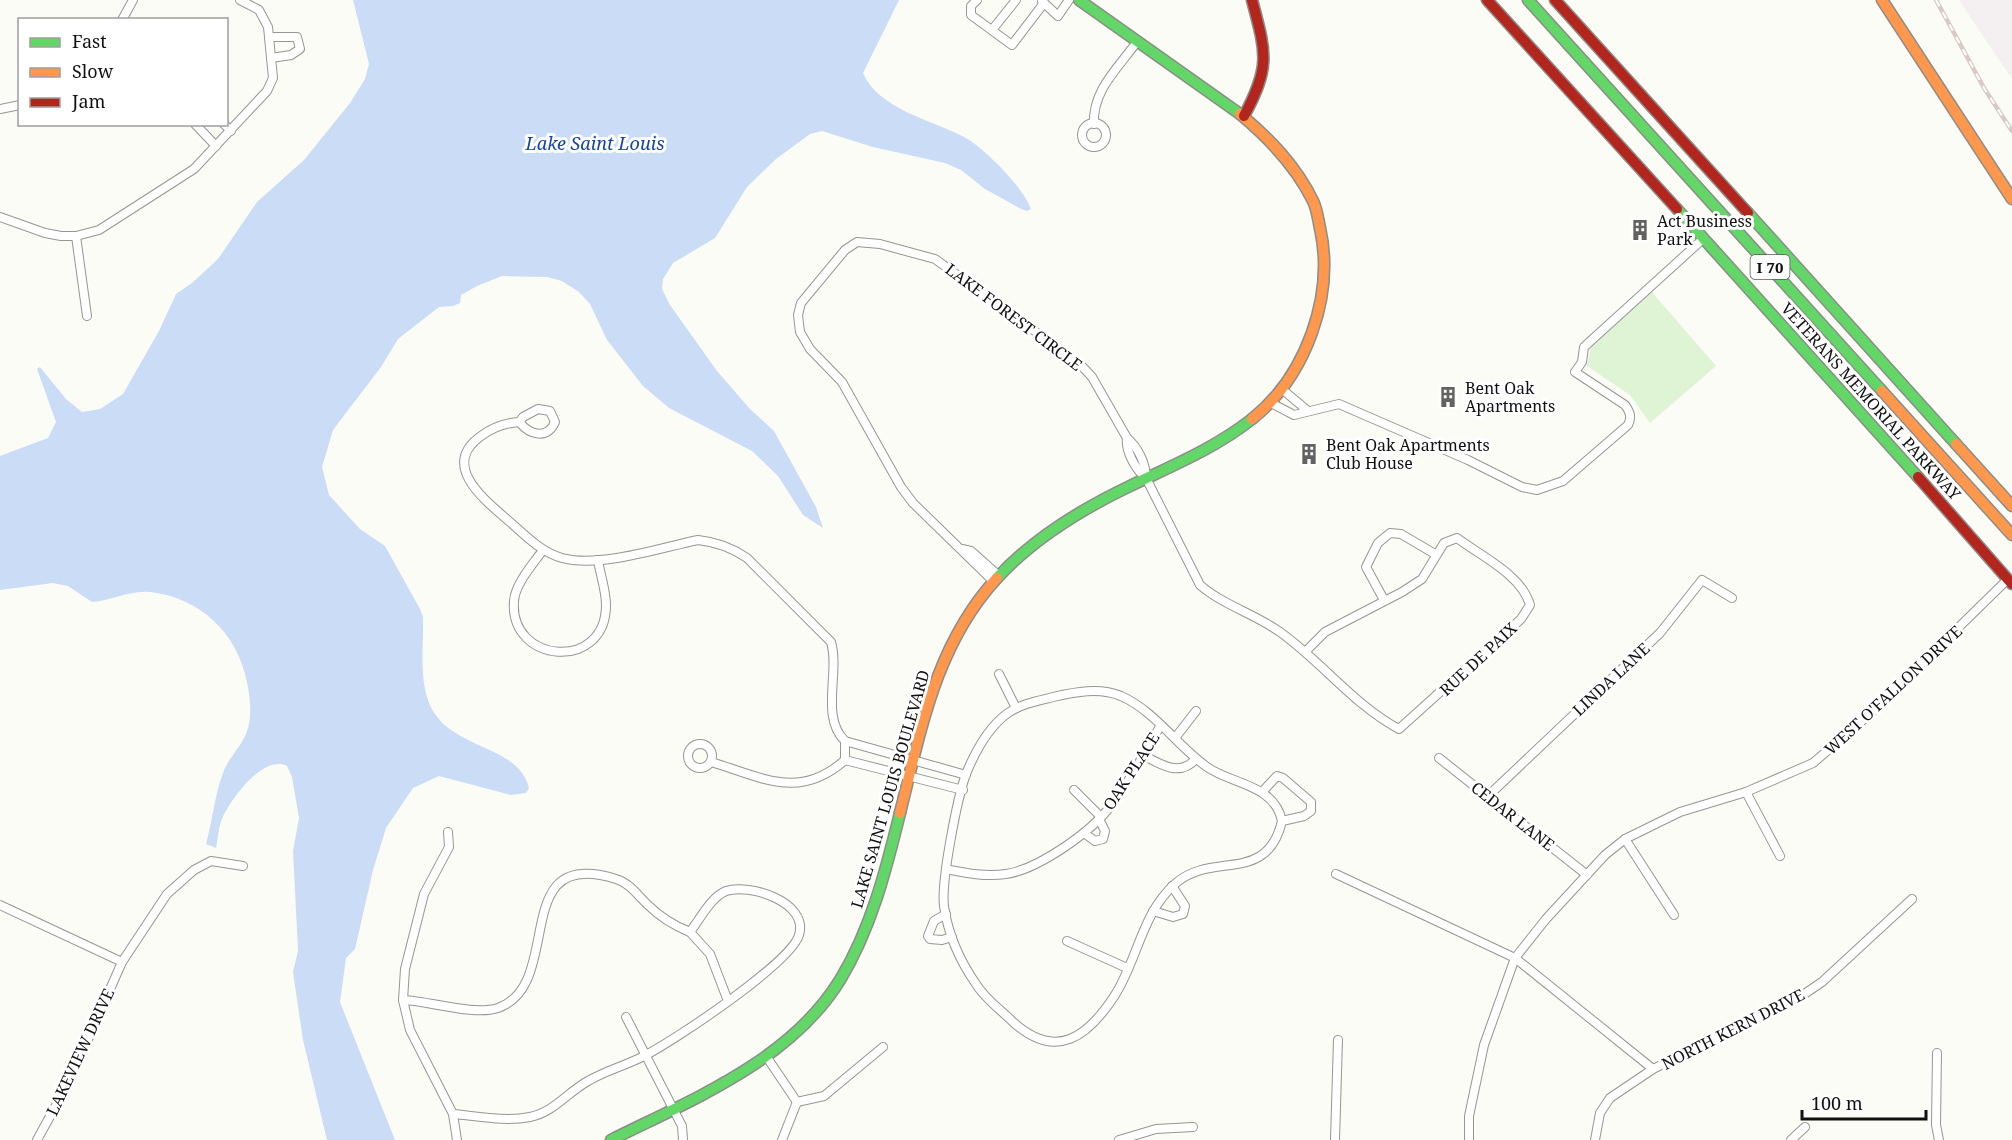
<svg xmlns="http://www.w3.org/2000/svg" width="2012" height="1140" font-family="'Noto Serif',serif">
<rect width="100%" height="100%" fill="#fbfcf5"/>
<polygon fill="#f4eff1" points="1959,0 2012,0 2012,79"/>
<polygon fill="#dff3d5" points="1651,291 1716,366 1650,423 1630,395 1587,366 1591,346"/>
<path fill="#cbdcf6" d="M353,0H899L863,73C879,110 933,120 966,138C986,150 1023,187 1031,209L1027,211L1021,209L985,189L961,170L945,163L873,147L822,131L810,134L776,159L747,187L715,238L673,263L663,279L662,289L670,305L717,371L750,409L774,431L816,507L823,528L803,515L778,476L752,451L669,408L643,386L607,340L590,304L579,292L562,281L547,277L502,276L477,286L461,295L460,303L453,306L439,307L398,339L381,367L333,430L322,467L329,495L360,529L385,546L420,609L423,617C424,644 419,674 428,700C445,751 518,742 529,788L526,793L511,795L439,776L413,788L386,828L373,870L355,949L346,958L340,1002L395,1140H327L303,1040L293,972L298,951L293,851L299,818L292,777L287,766C263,754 230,800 222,819C218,828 218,839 216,848L206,844C213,819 215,791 225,768C232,754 244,743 248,728C252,714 250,697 247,682C237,633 201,598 150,592C129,590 111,601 92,602L68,586L53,583L0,590V456L48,438L56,422L37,369L40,367L66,399L82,412L100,409L123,394L159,331L176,294L192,283L218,259L257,202L304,160L350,103L365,79L369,64Z"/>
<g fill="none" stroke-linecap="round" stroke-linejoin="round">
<defs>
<g id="street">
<polyline points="977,0 971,6 971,15 1012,45 1044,3"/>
<polyline points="1042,1 1058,16 1069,0"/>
<polyline points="122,20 133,0"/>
<polyline points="992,30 1016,0"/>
<polyline points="269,37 297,37 300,49 291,55 271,58"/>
<polyline points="0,109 20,105"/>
<circle cx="1094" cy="135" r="12"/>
<polyline points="195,124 216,146"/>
<polyline points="224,124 231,131"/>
<path d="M1094,124C1092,91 1118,68 1136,43"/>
<polyline points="0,217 45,233 61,236 76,236 99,230 194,169 267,91 273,78 268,27 259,10 240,0"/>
<polyline points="76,236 87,316"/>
<polyline points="1283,390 1308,411"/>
<path d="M1271,403L1294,415L1339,404L1468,460L1522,487L1537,490L1563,481L1628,425C1632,417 1630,412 1625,405L1575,372L1582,362L1584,347L1704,238"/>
<path d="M538,409L550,411L555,422C547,440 530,435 519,422L523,417Z"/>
<path d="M519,422C505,423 492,428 481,436C439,466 486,501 510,522C526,536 541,552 562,558C600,568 659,548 698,540C717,542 731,547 747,558L831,642C840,673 820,717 845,741L966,775"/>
<path d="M1127,438C1125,451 1136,470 1146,478L1200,585C1223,605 1255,614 1280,632C1322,662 1354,705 1399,729L1521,619L1530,605C1522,575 1481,556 1457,538L1444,543L1422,579L1402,592L1325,632L1305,652"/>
<polyline points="962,549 971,551 999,576"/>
<path d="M543,550C533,564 515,584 514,601C509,664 606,672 606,605C606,590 600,574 598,560"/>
<path d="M994,582L913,503L901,487L842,382L810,349L800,332L798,315L801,303L845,250L857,242L880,244L935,259L1079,363L1092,377L1127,438C1138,447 1146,464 1146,478"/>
<polyline points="1384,600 1366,567 1378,543 1390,533 1401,534 1435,554"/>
<polyline points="999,674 1016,708"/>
<polyline points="1175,738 1196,711"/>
<circle cx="700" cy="756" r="12"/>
<path d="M1143,755C1161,765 1180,777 1196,759"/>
<polyline points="1439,758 1587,875"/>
<polyline points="845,760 963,790"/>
<path d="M711,762C762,777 799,801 845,760V741"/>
<polyline points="1074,790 1101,817"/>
<path d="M1262,792L1277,776L1283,778L1311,802V811L1304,816L1282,821C1267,885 1213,851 1176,883C1142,912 1138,959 1115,995C1088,1037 1056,1061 1013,1022C1001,1010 985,999 976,984C960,961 948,934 944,906C941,881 957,799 966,774C975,752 988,727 1008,713C1021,704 1037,701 1053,697C1075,692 1099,687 1121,696C1155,711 1177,746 1207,767C1233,785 1274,784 1282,821"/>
<polyline points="1746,792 1780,856"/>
<polyline points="1488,796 1660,633 1702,580 1732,598"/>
<polyline points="448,832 449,847 424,894 405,969 403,1000 410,1030 453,1114 457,1140"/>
<polyline points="1084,833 1095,841 1103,839 1105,831 1099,819"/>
<polyline points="1625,839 1674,915"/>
<path d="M946,869C966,873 985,877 1006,874C1039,869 1093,831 1112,804C1131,780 1145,751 1161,725"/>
<polyline points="1336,874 1515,958 1653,1069"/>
<polyline points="0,905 122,962"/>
<polyline points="1153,911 1173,917 1183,914 1185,906 1172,886"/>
<polyline points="946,914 934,921 928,936 930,939 942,940 952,937"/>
<polyline points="1067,941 1127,968"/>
<path d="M403,1000C430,1001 473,1016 498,1008C566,984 507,845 616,879C630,883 638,896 648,905C659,916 675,926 690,932"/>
<polyline points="626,1017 682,1126 683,1140"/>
<polyline points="1937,1053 1936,1125 1939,1140"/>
<polyline points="766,1056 797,1102"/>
<polyline points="797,1102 824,1096 883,1047"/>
<path d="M453,1114C478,1116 505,1122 530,1117C554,1112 568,1092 588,1081C605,1071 624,1066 642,1057C671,1043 791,963 799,935C809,902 749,883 726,891C711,897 700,919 690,932L710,954L728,1001"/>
<polyline points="37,1140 70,1080 122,962 167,894 194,870 211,861 243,866"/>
<polyline points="782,1140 797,1102"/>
<polyline points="1119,1140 1156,1129 1193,1127"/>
<polyline points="1335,1140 1338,1040"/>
<polyline points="1469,1140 1469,1116 1484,1045 1515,958 1546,919 1605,855 1625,839 1680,812 1746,792 1813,763 1871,713 2008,579"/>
<polyline points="1595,1140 1600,1113 1610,1098 1653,1069 1797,999 1822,982 1912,899"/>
<polyline points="1791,1140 1805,1127"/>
</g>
<g id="fast">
<polyline points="1079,0 1240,114"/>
<polyline points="1528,0 1882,391"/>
<polyline points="1677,209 1918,477"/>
<polyline points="1748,213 1956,444"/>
<path d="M997,578C1033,539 1080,510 1128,487C1171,466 1214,449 1252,419"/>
<path d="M611,1140C693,1099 790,1061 840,980C871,929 886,870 900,813"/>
</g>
<g id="slow">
<polyline points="1882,0 2012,199"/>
<path d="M1240,114C1270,139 1296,166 1313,201C1317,209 1318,219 1320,228C1335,296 1306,376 1252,419"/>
<polyline points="1882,391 2012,535"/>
<polyline points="1956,444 2012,506"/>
<path d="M900,813C921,729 936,644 997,578"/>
</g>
<g id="jam">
<polyline points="1487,0 1677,209"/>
<polyline points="1555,0 1748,213"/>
<path d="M1244,116C1271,66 1266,53 1252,0"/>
<polyline points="1918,477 2012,584"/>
</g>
</defs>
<use href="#street" stroke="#969693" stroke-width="10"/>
<use href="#fast" stroke="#8c8d8a" stroke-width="13"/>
<use href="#slow" stroke="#8c8d8a" stroke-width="13"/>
<use href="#jam" stroke="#8c8d8a" stroke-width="13"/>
<use href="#street" stroke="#fefffe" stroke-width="8"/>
<use href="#fast" stroke="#63d668" stroke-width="10"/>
<use href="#slow" stroke="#ff974d" stroke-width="10"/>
<use href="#jam" stroke="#b3261e" stroke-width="10"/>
<defs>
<polyline id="rail" points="1936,0 1984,88 2012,131"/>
</defs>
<use href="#rail" stroke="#d9cac5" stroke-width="4.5"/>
<use href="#rail" stroke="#fff" stroke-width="2" stroke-dasharray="7" stroke-linecap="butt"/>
</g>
<defs>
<symbol id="building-bare" viewBox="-9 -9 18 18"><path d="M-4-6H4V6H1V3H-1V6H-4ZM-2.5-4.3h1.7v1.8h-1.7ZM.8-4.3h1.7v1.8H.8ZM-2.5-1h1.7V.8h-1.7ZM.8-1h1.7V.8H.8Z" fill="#626360" stroke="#fff" stroke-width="2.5" paint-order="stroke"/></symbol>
</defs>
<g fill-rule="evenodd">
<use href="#building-bare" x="1625" y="215" width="30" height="30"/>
<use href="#building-bare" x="1433" y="382" width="30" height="30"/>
<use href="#building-bare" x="1294" y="439" width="30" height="30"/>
</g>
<g text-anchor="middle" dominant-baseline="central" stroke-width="6" stroke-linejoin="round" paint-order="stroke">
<rect fill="#fff" stroke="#585858" stroke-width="1.5" x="1750.5" y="255" width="39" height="24" rx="4.5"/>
<g font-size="15" font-weight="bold" fill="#101010">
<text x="1770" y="267">I 70</text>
</g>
<g font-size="16" fill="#101010" stroke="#fff" text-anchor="start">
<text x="1657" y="221">Act Business<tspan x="1657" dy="18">Park</tspan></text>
<text x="1465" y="388">Bent Oak<tspan x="1465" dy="18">Apartments</tspan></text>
<text x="1326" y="445">Bent Oak Apartments<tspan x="1326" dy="18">Club House</tspan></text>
</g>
<g font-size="16" fill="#101010" stroke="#fff">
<text transform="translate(1014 317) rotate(37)">LAKE FOREST CIRCLE</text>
<text transform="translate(1871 401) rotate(48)">VETERANS MEMORIAL PARKWAY</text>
<text transform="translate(1478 659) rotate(-43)">RUE DE PAIX</text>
<text transform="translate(1611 679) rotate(-43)">LINDA LANE</text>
<text transform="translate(1893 690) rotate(-43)">WEST O'FALLON DRIVE</text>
<text transform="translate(1131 771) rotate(-57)">OAK PLACE</text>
<text transform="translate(890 789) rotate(-74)">LAKE SAINT LOUIS BOULEVARD</text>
<text transform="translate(1513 816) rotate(38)">CEDAR LANE</text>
<text transform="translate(1733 1029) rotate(-27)">NORTH KERN DRIVE</text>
<text transform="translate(80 1052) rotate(-65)">LAKEVIEW DRIVE</text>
</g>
<g font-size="18" font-style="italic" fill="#1644a4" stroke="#fff">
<text x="595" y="143">Lake Saint Louis</text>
</g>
</g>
<rect x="18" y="18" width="210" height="108" fill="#ffffff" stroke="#9f9f9f" stroke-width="1.5"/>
<rect x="30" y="38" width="30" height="9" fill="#63d668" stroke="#9f9f9f" stroke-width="1.5"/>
<text x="72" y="48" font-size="18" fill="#101010">Fast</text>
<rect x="30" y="68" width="30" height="9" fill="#ff974d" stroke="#9f9f9f" stroke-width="1.5"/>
<text x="72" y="78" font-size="18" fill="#101010">Slow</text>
<rect x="30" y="98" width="30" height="9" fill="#b3261e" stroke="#9f9f9f" stroke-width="1.5"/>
<text x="72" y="108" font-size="18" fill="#101010">Jam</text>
<path d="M1802 1110v9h124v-9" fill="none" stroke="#101010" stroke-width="3"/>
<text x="1811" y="1110" font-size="18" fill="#101010" stroke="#ffffff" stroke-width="4.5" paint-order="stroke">100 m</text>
</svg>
